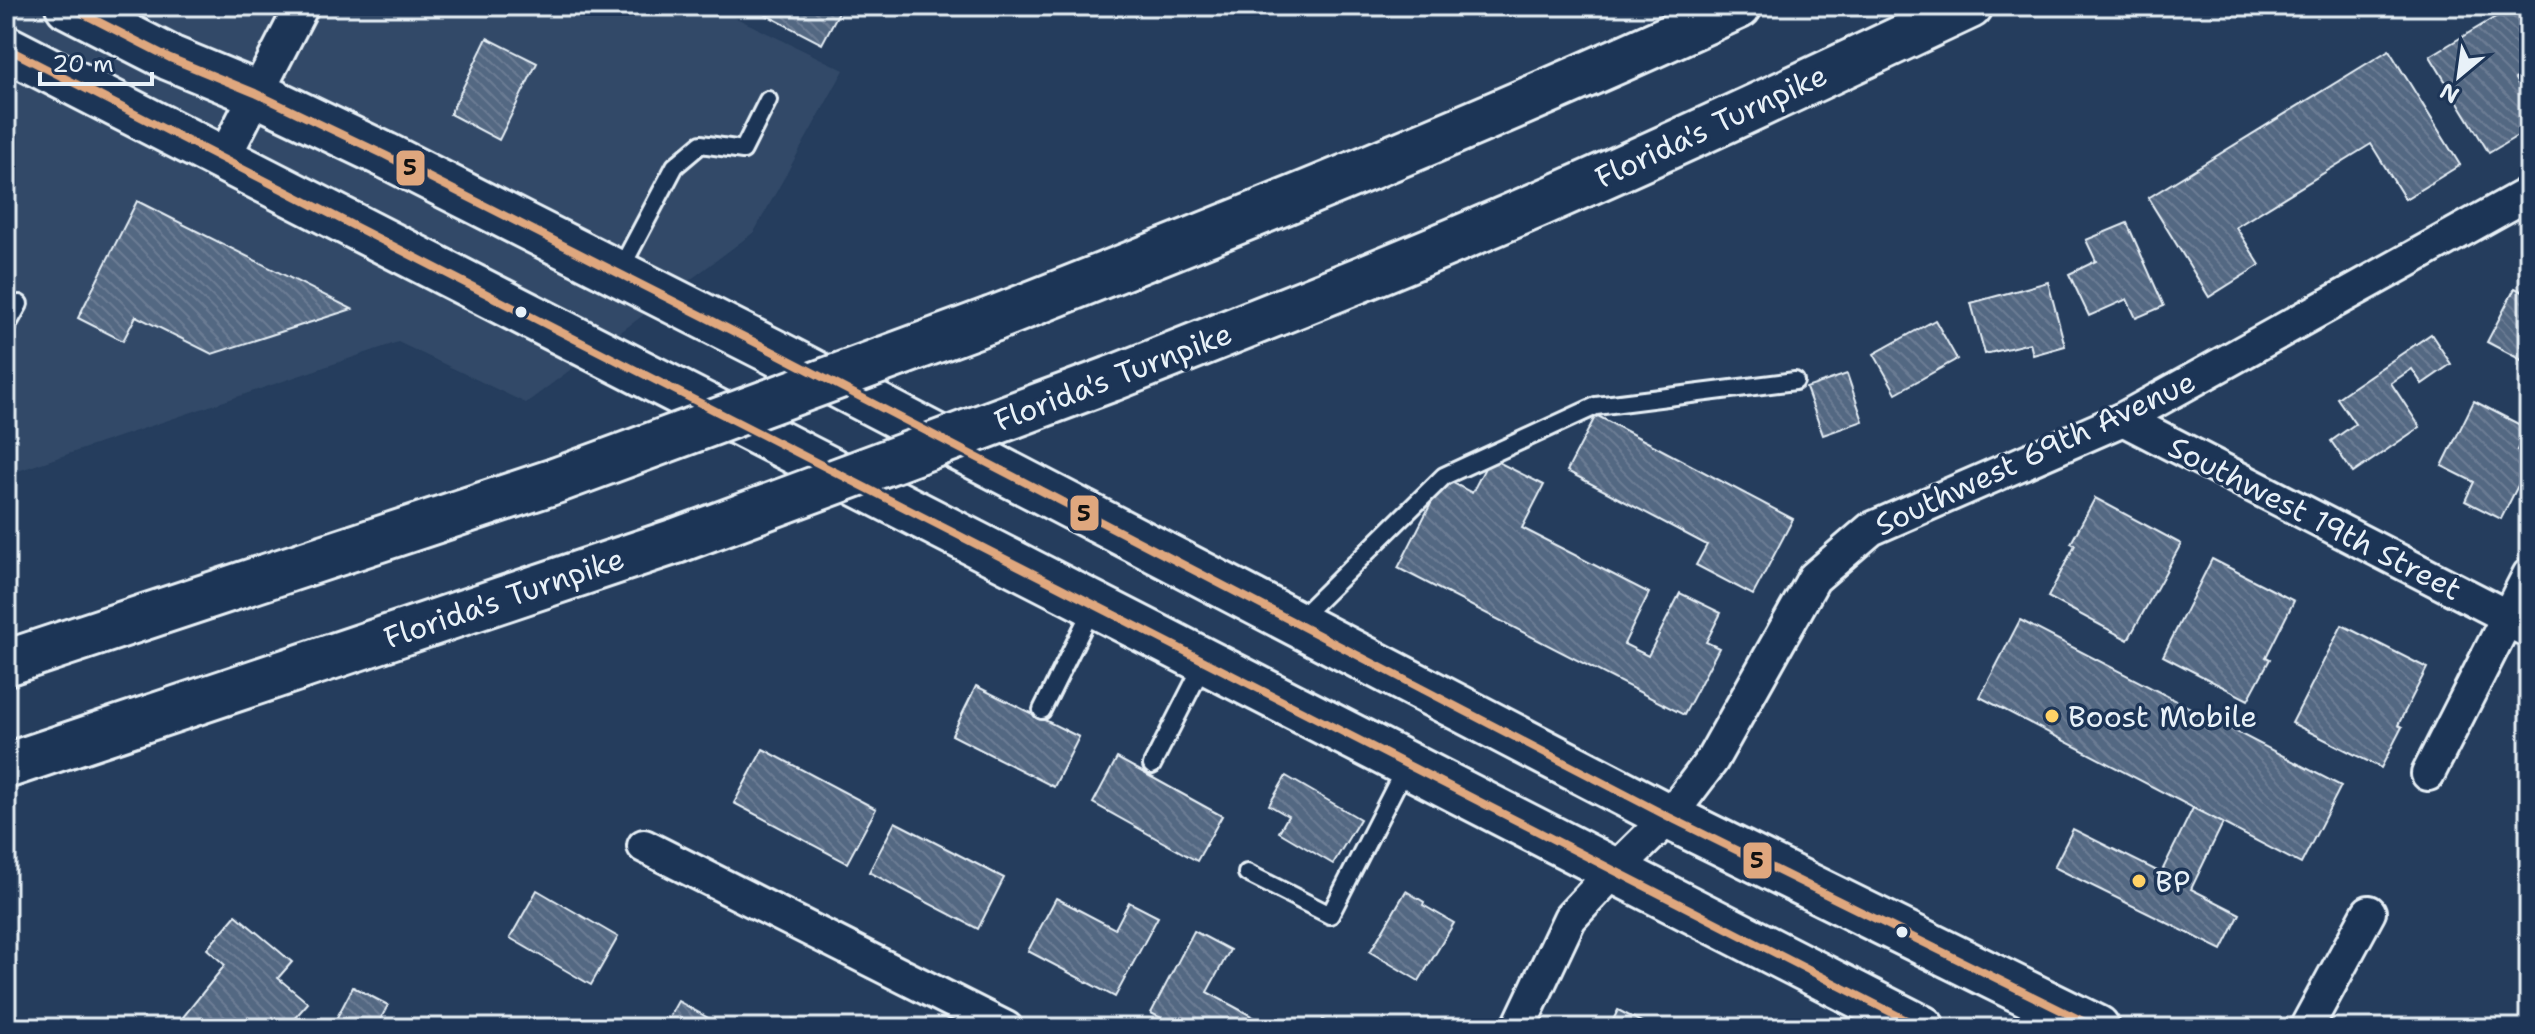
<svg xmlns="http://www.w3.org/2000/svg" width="2535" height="1034" font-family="'Shantell Sans',sans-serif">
<defs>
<pattern id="building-back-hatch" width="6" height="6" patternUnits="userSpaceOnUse" patternTransform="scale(2)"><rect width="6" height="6" fill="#536782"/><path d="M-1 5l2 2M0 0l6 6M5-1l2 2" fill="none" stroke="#6c7d94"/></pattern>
</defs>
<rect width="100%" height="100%" fill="#253d5d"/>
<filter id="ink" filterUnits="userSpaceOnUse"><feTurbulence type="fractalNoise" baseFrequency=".0125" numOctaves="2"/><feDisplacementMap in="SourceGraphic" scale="16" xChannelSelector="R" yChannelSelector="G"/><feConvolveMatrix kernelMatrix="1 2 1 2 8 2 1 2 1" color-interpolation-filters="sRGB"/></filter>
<g filter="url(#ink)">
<polygon fill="#334a68" points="6,6 711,6 844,70 754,232 526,403 398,342 6,475"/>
<g fill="url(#building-back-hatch)" stroke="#e8f1f8" stroke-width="2">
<polygon points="749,6 842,6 822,44"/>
<polygon points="2514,6 2529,6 2529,70 2515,79 2529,103 2529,129 2489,153 2430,56"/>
<polygon points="487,38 537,63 499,140 450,114"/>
<polygon points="2389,50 2460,165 2405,199 2371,144 2236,227 2260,265 2209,297 2148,198"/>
<polygon points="137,201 352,309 212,354 136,316 123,341 78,318"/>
<polygon points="2127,223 2164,306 2136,318 2127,299 2089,316 2069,274 2096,261 2086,240"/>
<polygon points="2048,282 2065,346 2033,355 2030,343 1985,354 1971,303"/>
<polygon points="2515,288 2529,295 2529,364 2487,342"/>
<polygon points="1935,320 1957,359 1896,393 1874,354"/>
<polygon points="2431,334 2451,364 2422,384 2412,369 2391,383 2420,427 2353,473 2331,441 2355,424 2337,398"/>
<polygon points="1847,374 1863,421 1823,435 1806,388"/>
<polygon points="2474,401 2528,429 2517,450 2529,456 2529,464 2501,519 2465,501 2474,482 2442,466"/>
<polygon points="1596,415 1793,519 1753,595 1696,565 1707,545 1567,471"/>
<polygon points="1490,458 1544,485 1522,528 1649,593 1624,644 1648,656 1680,593 1721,613 1706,642 1719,648 1684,715 1398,568 1444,478 1472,493"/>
<polygon points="2095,498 2181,544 2128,640 2048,597 2075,545 2071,543"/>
<polygon points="2212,559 2294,601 2266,657 2270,659 2248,700 2163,656"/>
<polygon points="2020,620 2341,786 2301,864 1980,697"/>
<polygon points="2342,625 2427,668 2398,725 2402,727 2381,768 2292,723"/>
<polygon points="976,686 1079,737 1054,787 952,735"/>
<polygon points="763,749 876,809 847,863 734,803"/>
<polygon points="1117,758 1222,816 1197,861 1093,803"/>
<polygon points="1286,776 1360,819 1333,864 1279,832 1288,816 1269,805"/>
<polygon points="2193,808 2223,823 2191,889 2240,914 2222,950 2054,867 2073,829 2161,873"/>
<polygon points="895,822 1004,878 978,929 869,872"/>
<polygon points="537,890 618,937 591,985 510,938"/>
<polygon points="1406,891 1424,902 1423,905 1454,923 1419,981 1370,952"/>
<polygon points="1056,898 1115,929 1129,902 1158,917 1115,997 1028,951"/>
<polygon points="236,915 292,962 278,978 308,1003 286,1028 196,1028 183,1017 225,965 207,949"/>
<polygon points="1194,931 1230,950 1207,992 1270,1026 1269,1028 1181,1028 1151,1013"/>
<polygon points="353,987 388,1005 376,1028 345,1028 334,1023"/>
<polygon points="678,1001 726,1028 663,1028"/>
<polygon points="1618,1010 1653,1028 1609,1028"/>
<polygon points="793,1019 811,1028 788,1028"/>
<polygon points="1323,1020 1337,1028 1319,1028"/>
</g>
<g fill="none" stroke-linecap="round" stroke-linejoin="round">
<defs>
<g id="lane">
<polyline points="619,272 675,166 701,144 743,150 768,100"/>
<polyline points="6,327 19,304"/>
<polyline points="1297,621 1444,476 1596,406 1795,381"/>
<polyline points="2503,627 2529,640"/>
<polyline points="1042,710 1093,607"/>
<polyline points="1152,765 1204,663"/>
<polyline points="1247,873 1330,915 1406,766"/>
</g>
<g id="street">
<polyline points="223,159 302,6"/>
<polyline points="2123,419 2508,617"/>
<polyline points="2428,774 2529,575"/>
<polyline points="644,846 1006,1028"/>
<polyline points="1518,1028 1570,918 1613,872 1669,817 1712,760 1814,578 1871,529 2123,419 2529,193"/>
<polyline points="2306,1028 2369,912"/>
</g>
<g id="secondary">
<polyline points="68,6 170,58 255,93 385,155 772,351 1669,817 2097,1028"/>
<polyline points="6,48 1922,1028"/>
</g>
<g id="highway">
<path d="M993,319C1244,220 1494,119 1739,6"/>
<path d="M1111,379C1255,322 1400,265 1542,203C1686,140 1828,73 1970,6"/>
<polyline points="6,663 555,481"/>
<polyline points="6,766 676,541"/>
</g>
</defs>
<use href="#lane" stroke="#e8f1f8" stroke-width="22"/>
<use href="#street" stroke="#e8f1f8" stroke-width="38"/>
<use href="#secondary" stroke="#e8f1f8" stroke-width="50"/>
<use href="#highway" stroke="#e8f1f8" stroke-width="50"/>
<use href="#lane" stroke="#1d3557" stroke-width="16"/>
<use href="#street" stroke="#1d3557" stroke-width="32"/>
<use href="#secondary" stroke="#1d3557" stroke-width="44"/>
<use href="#highway" stroke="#1d3557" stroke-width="44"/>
<defs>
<g id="highway-bridge">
<polyline points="555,481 993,319"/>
<polyline points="676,541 1111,379"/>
</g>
</defs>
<use href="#highway-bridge" stroke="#e8f1f8" stroke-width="50" stroke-linecap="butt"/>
<use href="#highway-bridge" stroke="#1d3557" stroke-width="44"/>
<defs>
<g id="bus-1">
<polyline points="68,6 170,58 255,93 385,155 772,351 1669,817 2097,1028"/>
<polyline points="6,48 1922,1028"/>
</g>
</defs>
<use href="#bus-1" stroke="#1d3557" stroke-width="14"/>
<use href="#bus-1" stroke="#dfa77e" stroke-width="8"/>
</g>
</g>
<g fill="#e8f1f8" stroke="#1d3557" stroke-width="3">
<circle cx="521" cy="312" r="7"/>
<circle cx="1902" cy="932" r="7"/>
</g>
<g fill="#ffd166" stroke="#1d3557" stroke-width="3">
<circle cx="2052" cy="716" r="8"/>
<circle cx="2139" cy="881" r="8"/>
</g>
<g text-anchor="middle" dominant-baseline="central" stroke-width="7" stroke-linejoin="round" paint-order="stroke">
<g font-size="30" fill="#e8f1f8" stroke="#1d3557">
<text transform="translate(1711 126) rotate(-25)">Florida's Turnpike</text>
<text transform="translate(1113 377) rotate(-21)">Florida's Turnpike</text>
<text transform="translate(2035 453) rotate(-25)">Southwest 69th Avenue</text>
<text transform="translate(2315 518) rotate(27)">Southwest 19th Street</text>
<text transform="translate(504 598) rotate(-19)">Florida's Turnpike</text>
</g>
<g font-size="30" fill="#e8f1f8" stroke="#1d3557" text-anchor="start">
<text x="2068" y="716">Boost Mobile</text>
<text x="2155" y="881">BP</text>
</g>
</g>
<g stroke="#1d3557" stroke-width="3">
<rect x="395" y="149" width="31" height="38" rx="8" fill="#dfa77e"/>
<rect x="1069" y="494" width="31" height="38" rx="8" fill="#dfa77e"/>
<rect x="1742" y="841" width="31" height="39" rx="8" fill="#dfa77e"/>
</g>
<g font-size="22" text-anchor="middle" font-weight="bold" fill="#111">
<text x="410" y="175">5</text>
<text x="1084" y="521">5</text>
<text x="1757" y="868">5</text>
</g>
<rect width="2535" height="1034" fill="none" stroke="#1d3557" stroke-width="32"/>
<rect x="16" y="16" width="2503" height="1002" fill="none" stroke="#e8f1f8" stroke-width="3" filter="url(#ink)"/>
<g transform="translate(2459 76) rotate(209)" stroke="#1d3557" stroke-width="6" paint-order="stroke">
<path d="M0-6L14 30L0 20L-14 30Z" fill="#e8f1f8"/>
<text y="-12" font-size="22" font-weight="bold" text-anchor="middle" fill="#e8f1f8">N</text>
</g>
<path d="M40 72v12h112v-12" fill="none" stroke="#e8f1f8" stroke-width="4"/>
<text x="52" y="72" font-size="24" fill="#e8f1f8" stroke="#1d3557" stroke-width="6" paint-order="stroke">20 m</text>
</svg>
